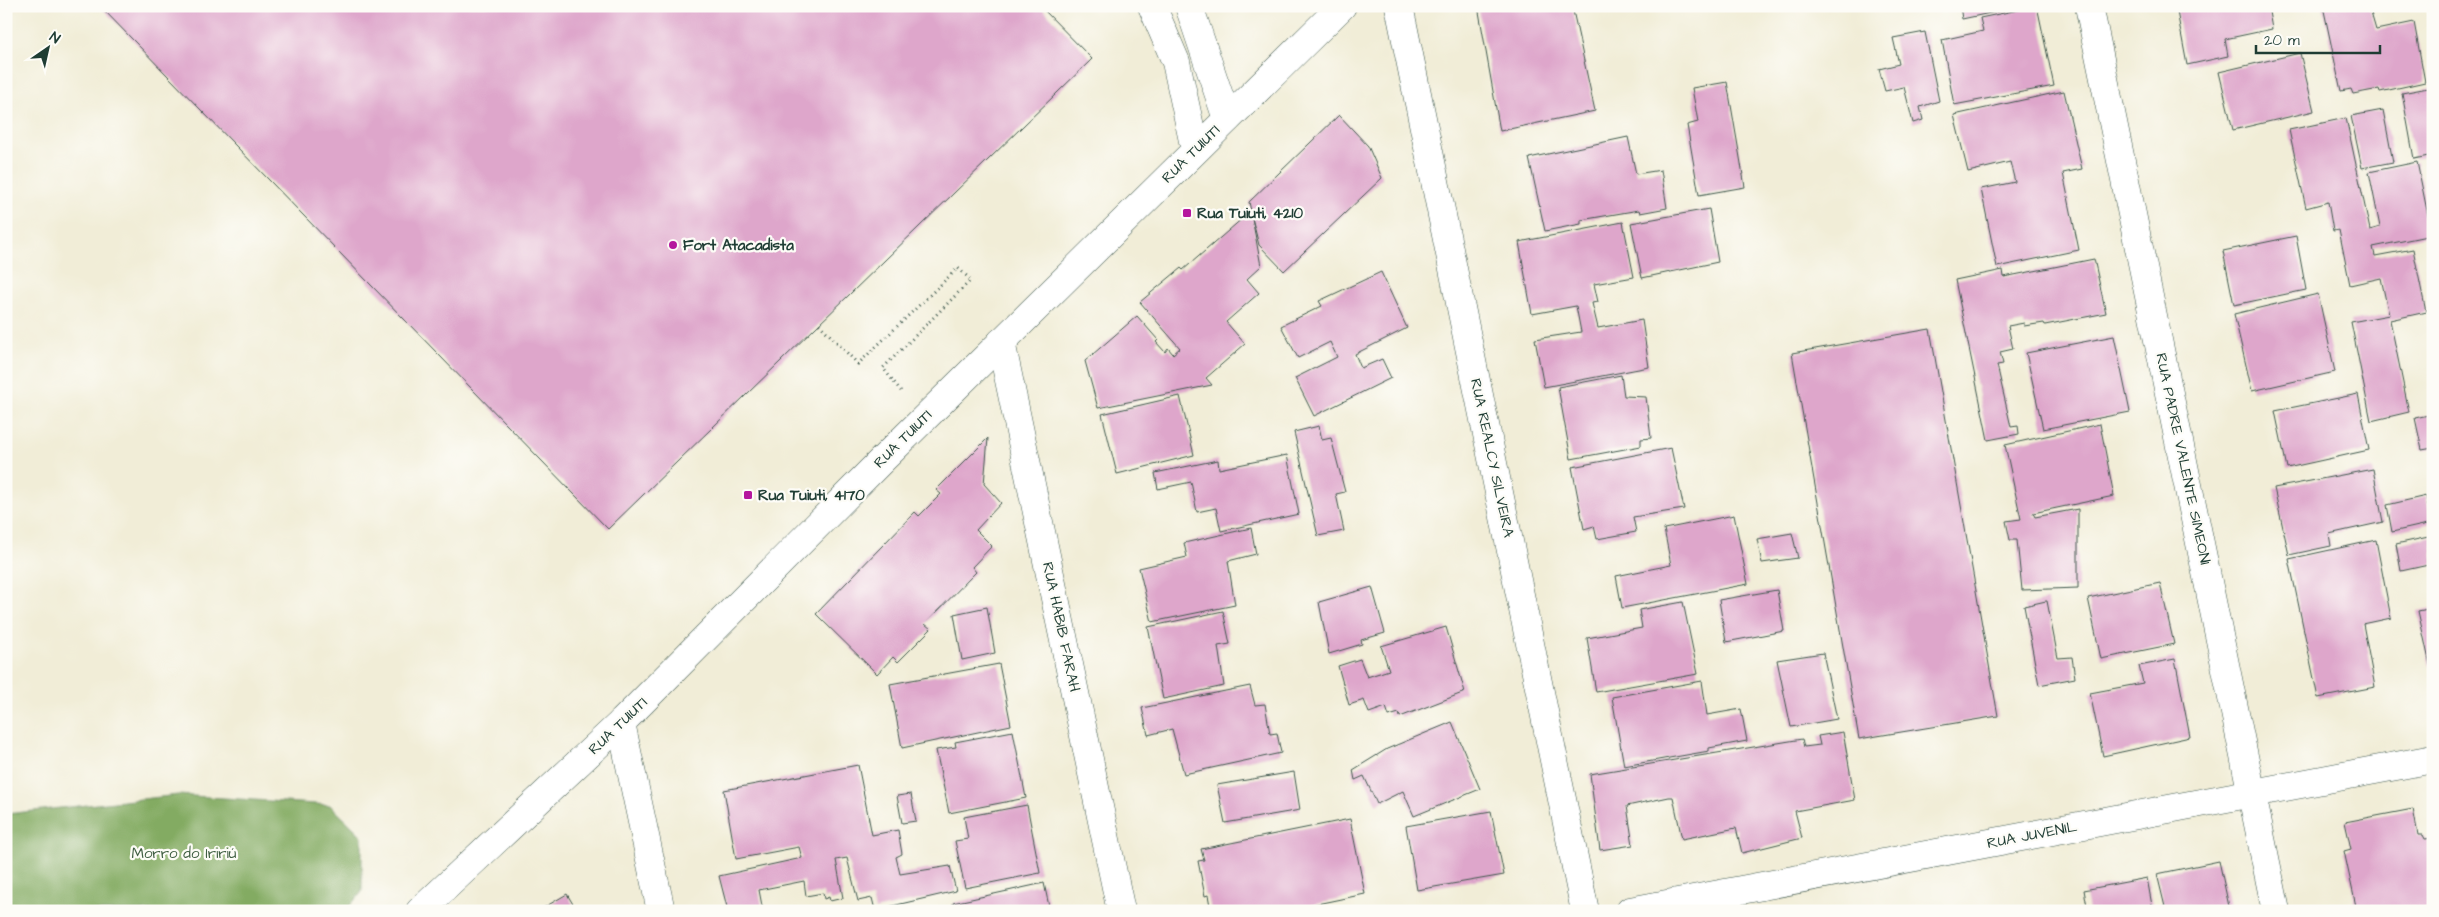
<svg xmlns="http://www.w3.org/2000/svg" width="2439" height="917" font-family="'Architects Daughter',sans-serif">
<rect width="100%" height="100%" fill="#fdfcf7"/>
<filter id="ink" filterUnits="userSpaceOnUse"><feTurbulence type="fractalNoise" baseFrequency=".02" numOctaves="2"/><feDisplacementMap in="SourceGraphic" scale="10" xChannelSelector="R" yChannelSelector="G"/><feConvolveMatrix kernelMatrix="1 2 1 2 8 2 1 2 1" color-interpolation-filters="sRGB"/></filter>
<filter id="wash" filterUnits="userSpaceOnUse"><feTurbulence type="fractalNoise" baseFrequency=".0096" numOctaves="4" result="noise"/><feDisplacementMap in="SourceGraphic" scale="20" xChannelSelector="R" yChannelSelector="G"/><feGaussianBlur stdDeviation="1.12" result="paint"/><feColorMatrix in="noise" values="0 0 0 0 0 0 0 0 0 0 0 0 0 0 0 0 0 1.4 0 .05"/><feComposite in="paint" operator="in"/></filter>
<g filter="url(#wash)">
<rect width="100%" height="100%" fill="#f1edd7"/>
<polygon fill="#83ab62" stroke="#51744b" points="178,795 330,805 362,836 362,892 345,911 6,911 6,814"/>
<g id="blocks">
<g fill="#dea6cb">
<polygon points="100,6 1040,6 1092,59 608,529"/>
<polygon points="1478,6 1572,6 1595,111 1500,131"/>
<polygon points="1960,6 2019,6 2019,7 1962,19"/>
<polygon points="2037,6 2054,86 1954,105 1942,40 1983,31 1980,18"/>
<polygon points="2176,6 2268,6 2272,29 2225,39 2228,56 2187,65"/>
<polygon points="2323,6 2369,6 2376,30 2414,22 2425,82 2380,92 2379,89 2353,94 2351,89 2341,91"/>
<polygon points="2398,6 2421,6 2421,7 2399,11"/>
<polygon points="1925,32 1939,101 1920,107 1923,120 1913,123 1904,87 1885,91 1879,69 1899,64 1893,38"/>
<polygon points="2300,53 2314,111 2233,130 2219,72"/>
<polygon points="1727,82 1745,187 1699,195 1687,125 1698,122 1692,88"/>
<polygon points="2433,87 2433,155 2414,159 2402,93"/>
<polygon points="2064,91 2082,169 2063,173 2079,250 1997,267 1981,189 2015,182 2010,162 1968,172 1954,115"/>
<polygon points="2383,110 2393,162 2362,168 2351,116"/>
<polygon points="1339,115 1368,146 1382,178 1284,271 1259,245 1252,218 1261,266 1247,279 1259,293 1226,322 1245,344 1206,378 1212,385 1098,408 1085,361 1137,316 1158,340 1156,342 1165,352 1168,348 1173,354 1180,348 1140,302 1181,268 1183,270 1251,211 1249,202"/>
<polygon points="2346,118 2370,230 2380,227 2369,172 2417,162 2432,235 2373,247 2375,256 2413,249 2426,312 2390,320 2409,412 2371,421 2351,322 2389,315 2381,278 2350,285 2339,230 2333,231 2328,202 2306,208 2289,130"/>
<polygon points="1628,137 1636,174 1661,170 1667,208 1640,213 1639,210 1581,220 1581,224 1545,231 1529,158"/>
<polygon points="1709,209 1718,262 1642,278 1631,223"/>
<polygon points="1623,222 1634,277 1594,284 1598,302 1592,303 1598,328 1642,320 1649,367 1544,387 1535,339 1581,332 1576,306 1532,314 1519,242"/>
<polygon points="2296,236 2306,290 2234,305 2223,251"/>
<polygon points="2094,259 2106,313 2045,325 2044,323 2024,326 2024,323 2008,326 2013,349 2000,352 2003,364 1997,365 2011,427 2018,426 2019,434 1988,440 1955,280 2003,270 2004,277"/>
<polygon points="1381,272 1407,328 1355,354 1361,368 1382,359 1391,378 1314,416 1295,378 1337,357 1330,342 1298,358 1281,326 1322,306 1319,301"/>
<polygon points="2318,294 2335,372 2252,391 2234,314"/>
<polygon points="1930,329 1998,716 1859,739 1792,353"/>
<polygon points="2114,336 2130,412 2043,429 2026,353"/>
<polygon points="1621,375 1624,396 1646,397 1651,438 1641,439 1641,446 1571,459 1558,387"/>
<polygon points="2358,394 2369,450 2287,468 2275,411"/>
<polygon points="1180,396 1194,455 1117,474 1102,414"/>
<polygon points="2433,414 2433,448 2422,450 2415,418"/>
<polygon points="2100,424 2114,496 2033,513 2035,517 2078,509 2078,588 2022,590 2017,540 2010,540 2006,521 2021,519 2005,445"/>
<polygon points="1319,426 1322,440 1331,438 1345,492 1336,494 1344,531 1318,536 1294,432"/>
<polygon points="988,438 984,484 1001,503 976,530 992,546 972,567 976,572 925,624 931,629 898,662 893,657 877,674 816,614 915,512 919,516 941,494 936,490"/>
<polygon points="1671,448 1684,509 1633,517 1636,532 1597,539 1594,526 1584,529 1572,467"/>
<polygon points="1287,455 1299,514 1221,531 1216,508 1197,512 1191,482 1158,489 1155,473 1218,460 1219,469"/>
<polygon points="2373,469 2383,522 2329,534 2331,546 2289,555 2274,488"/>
<polygon points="2426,496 2432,523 2392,532 2387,505"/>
<polygon points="1734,515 1748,584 1622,608 1616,576 1671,565 1664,529"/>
<polygon points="1251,528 1256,554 1228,561 1235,605 1152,622 1139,568 1187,557 1184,543"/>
<polygon points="1792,533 1798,558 1762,563 1757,539"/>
<polygon points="2433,536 2433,564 2401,571 2396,544"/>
<polygon points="2376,540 2391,618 2363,624 2375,687 2318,698 2289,559"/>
<polygon points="2160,583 2174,644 2101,659 2088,598"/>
<polygon points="1372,587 1385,633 1361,640 1362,644 1329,654 1319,602"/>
<polygon points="1777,590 1784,631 1726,642 1719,600"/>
<polygon points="2046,601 2047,601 2058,658 2072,657 2075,678 2039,685 2024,606"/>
<polygon points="1683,602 1698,674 1596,692 1587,638 1642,628 1639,610"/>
<polygon points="987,607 995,653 962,660 954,614"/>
<polygon points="2433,608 2433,665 2430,665 2418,611"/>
<polygon points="1223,611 1230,644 1218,646 1224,686 1163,699 1148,627"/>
<polygon points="1446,627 1465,692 1400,717 1399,713 1389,716 1386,707 1369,713 1364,700 1349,705 1338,666 1360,659 1367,677 1389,670 1381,646"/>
<polygon points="1823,653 1837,719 1791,727 1777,660"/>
<polygon points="2175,659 2190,737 2103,756 2090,693 2143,683 2139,666"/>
<polygon points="999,664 1011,725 902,748 890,684"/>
<polygon points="1702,681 1707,715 1741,709 1747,741 1709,748 1709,751 1624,766 1612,697"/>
<polygon points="1250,686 1255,705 1265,704 1270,734 1277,733 1281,753 1184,774 1172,729 1148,735 1142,708"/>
<polygon points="1452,722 1480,789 1414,816 1403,791 1377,804 1364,776 1355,780 1353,770 1387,749"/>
<polygon points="1013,731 1026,798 949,813 936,750 956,747 955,742"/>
<polygon points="1843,732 1855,800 1795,811 1802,838 1742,853 1736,828 1682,839 1673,797 1669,797 1627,806 1633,845 1600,850 1590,774 1802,739 1804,747 1820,745 1818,736"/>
<polygon points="858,765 872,835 898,830 902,854 896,857 900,874 950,866 956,891 875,910 872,898 858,901 847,858 836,860 843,898 830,901 829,897 824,899 823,893 806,896 804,881 759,890 763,911 728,911 719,876 802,858 799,847 736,859 724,790"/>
<polygon points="1294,772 1300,810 1225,823 1217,785"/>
<polygon points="911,794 916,821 902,823 897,796"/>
<polygon points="1027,805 1040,873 965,888 955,841 968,839 964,817"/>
<polygon points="2413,809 2418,835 2423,835 2425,839 2433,838 2433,907 2415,911 2357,911 2344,851 2351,849 2345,822"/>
<polygon points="1491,811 1504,875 1417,890 1406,826"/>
<polygon points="1350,819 1365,894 1283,911 1211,911 1208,895 1205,896 1198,861 1204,860 1201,849"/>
<polygon points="2219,861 2230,911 2166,911 2157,874"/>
<polygon points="2147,878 2153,911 2088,911 2084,890"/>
<polygon points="1044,883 1050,911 955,911 953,903"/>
<polygon points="567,894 577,911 538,911"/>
</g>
</g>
</g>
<g filter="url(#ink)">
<use href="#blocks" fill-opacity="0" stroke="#3e574c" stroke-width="1"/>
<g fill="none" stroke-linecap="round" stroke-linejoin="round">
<defs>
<g id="minor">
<polyline points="1152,6 1176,62 1195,150"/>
<polyline points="1189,6 1227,119"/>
<polyline points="1399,6 1585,911"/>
<polyline points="2089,6 2276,911"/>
<polyline points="1001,342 1121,911"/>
<polyline points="621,723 661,911"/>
<polyline points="1630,911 2433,759"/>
</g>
<polyline id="major" points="420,911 621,723 882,460 1342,6"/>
</defs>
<use href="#minor" stroke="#3e574c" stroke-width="29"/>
<use href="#major" stroke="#3e574c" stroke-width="29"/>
<polyline stroke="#3e574c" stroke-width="3" stroke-dasharray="1 4" stroke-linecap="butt" points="819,324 858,364 958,268 971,280 883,368 901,391"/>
<use href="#minor" stroke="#fff" stroke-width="28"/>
<use href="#major" stroke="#fff" stroke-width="28"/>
</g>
</g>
<g fill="#b5179e" stroke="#fdfcf7" stroke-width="2">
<rect x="1182" y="208" width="10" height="10" rx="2.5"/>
<circle cx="673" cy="245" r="5"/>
<rect x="743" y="490" width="10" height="10" rx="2.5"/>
</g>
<g text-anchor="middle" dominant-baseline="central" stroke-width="4.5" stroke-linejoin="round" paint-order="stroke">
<g font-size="15" fill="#1f3d34" stroke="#fdfcf7">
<text transform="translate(1191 154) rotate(-45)">RUA TUIUTI</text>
<text transform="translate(903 439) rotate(-45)">RUA TUIUTI</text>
<text transform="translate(1492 458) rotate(78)">RUA REALCY SILVEIRA</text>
<text transform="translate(2183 459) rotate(78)">RUA PADRE VALENTE SIMEONI</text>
<text transform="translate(1061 627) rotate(78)">RUA HABIB FARAH</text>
<text transform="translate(618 726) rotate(-44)">RUA TUIUTI</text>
<text transform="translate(2032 835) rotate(-11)">RUA JUVENIL</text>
</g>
<g font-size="15" font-weight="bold" fill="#1f3d34" stroke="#fdfcf7" text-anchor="start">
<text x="1197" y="213">Rua Tuiuti, 4210</text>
<text x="683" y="245">Fort Atacadista</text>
<text x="758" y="495">Rua Tuiuti, 4170</text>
</g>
<g font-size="15" fill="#405f43" stroke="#fdfcf7">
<text x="184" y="853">Morro do Iririú</text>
</g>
</g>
<rect width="2439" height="917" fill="none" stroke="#fdfcf7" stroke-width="25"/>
<g transform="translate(48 48) rotate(34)" stroke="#fdfcf7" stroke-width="4" paint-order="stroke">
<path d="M0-4L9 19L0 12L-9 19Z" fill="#1f3d34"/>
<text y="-8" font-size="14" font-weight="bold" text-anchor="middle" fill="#1f3d34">N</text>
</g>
<path d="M2256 45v8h124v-8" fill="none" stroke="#1f3d34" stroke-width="2.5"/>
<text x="2264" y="45" font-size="15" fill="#1f3d34" stroke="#fdfcf7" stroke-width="4" paint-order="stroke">20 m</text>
</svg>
